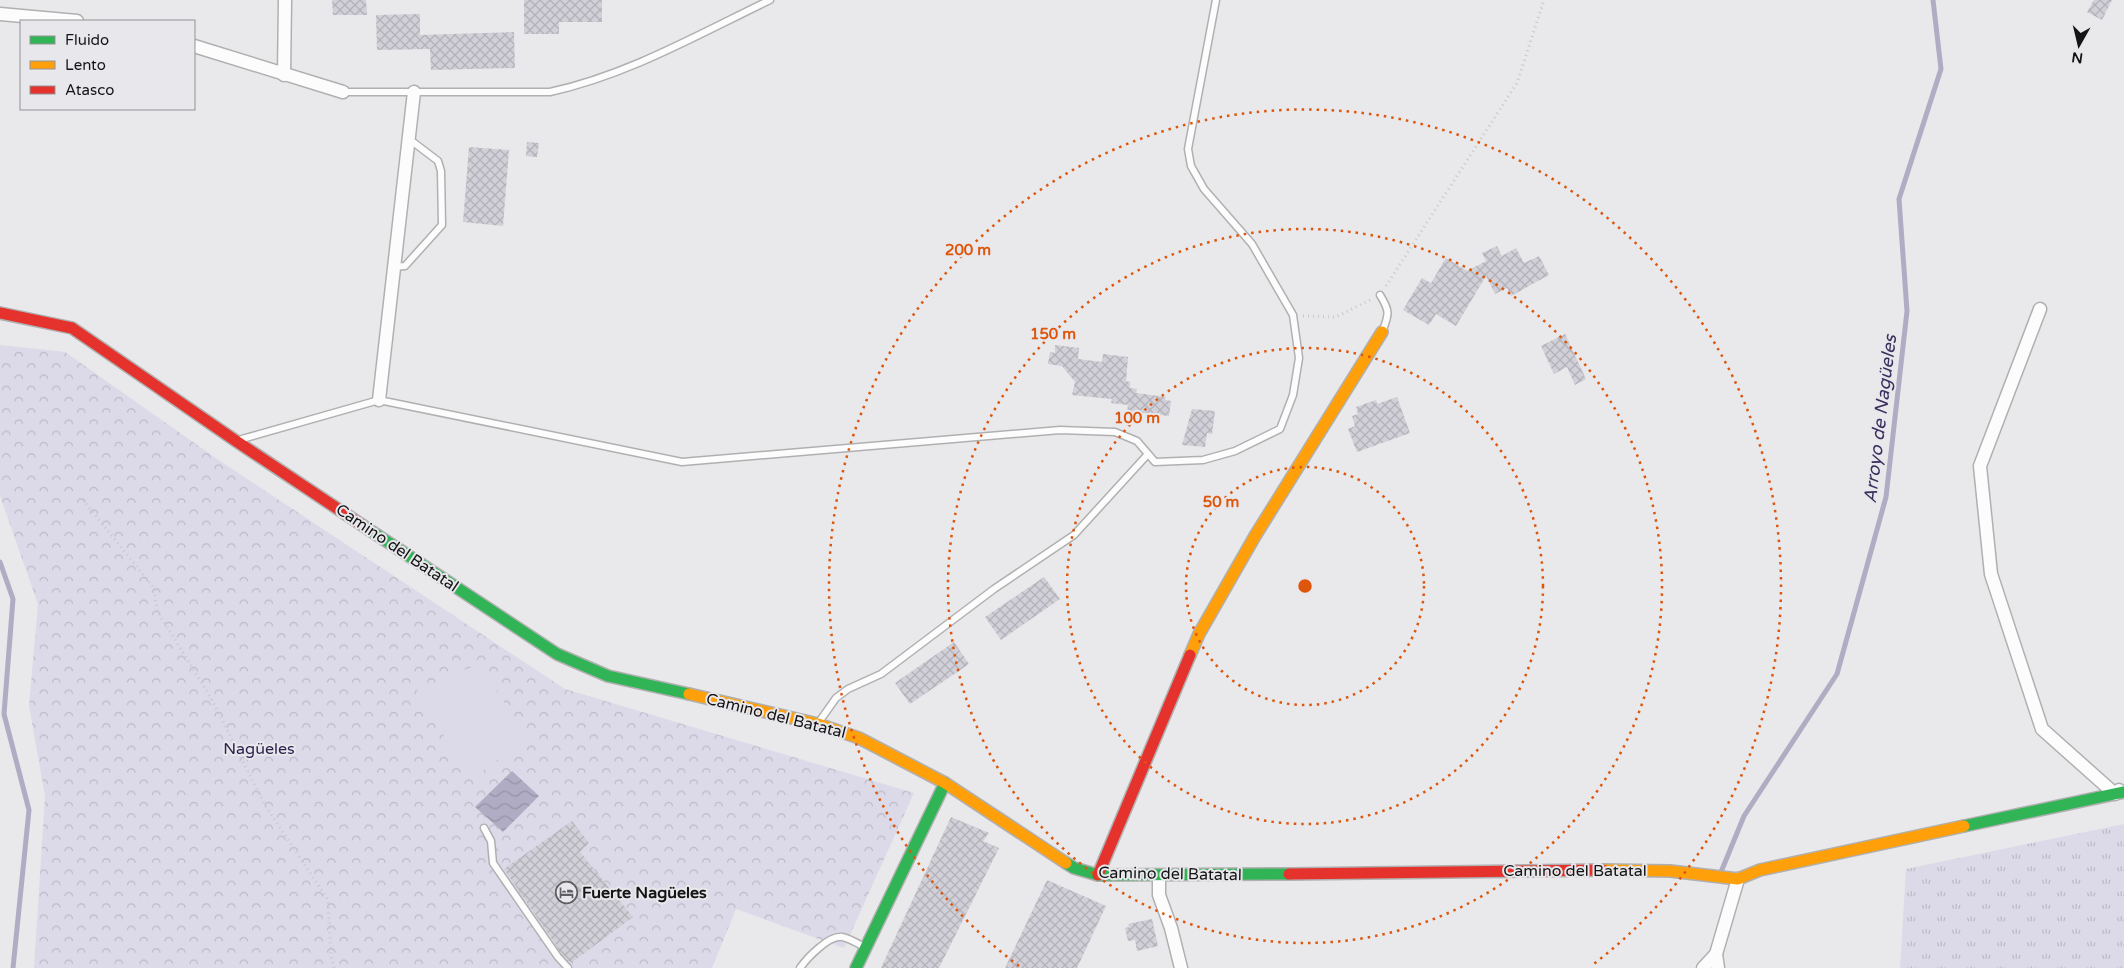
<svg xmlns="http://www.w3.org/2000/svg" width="2124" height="968" font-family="'Varela Round',sans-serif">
<defs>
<pattern id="grass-tufts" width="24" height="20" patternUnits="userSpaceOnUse" patternTransform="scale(1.25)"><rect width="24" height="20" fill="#dcdae9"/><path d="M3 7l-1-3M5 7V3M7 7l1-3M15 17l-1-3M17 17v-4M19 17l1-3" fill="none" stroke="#bcbac7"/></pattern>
<pattern id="park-crowns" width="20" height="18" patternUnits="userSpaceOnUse" patternTransform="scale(1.25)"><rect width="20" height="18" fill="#dcdae9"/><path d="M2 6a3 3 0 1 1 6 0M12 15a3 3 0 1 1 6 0" fill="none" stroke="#bcbac7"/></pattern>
<pattern id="water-waves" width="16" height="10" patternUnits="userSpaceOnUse" patternTransform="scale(1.25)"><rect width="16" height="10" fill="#b0acc4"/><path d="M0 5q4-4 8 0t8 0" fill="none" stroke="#9693a8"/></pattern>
<pattern id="building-cross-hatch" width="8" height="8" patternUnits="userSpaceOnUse" patternTransform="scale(1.25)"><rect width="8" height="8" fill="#d1cfd7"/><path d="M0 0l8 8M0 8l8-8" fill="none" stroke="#b3b1b8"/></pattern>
</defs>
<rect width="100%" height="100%" fill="#e9e8ea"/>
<polygon fill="url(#grass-tufts)" points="2124,824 2124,968 1900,968 1906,869"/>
<polygon fill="url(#park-crowns)" points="0,345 65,352 220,461 565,689 914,793 844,948 736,909 712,968 34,968 45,796 29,706 38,604 0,496"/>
<polygon fill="#dcdae9" points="479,664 527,738 470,780 417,690"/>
<polygon fill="url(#water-waves)" points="512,771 539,796 503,832 475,807"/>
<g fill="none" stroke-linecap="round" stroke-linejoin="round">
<g stroke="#b0acc4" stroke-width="5">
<polyline points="0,562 13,599 4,714 29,810 13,968"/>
<polyline points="1721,872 1744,816 1837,674 1886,497 1907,311 1899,199 1941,69 1933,0"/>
</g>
</g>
<g fill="url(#building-cross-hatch)">
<polygon points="332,0 366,0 367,15 333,15"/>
<polygon points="524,0 602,0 602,22 559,22 559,34 524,34"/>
<polygon points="2094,0 2112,0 2102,20 2087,12"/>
<polygon points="420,14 420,35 514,32 515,68 431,70 430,49 377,50 376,15"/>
<polygon points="527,142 539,143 537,157 526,156"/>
<polygon points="469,147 509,150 503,226 463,222"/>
<polygon points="1497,246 1502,256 1516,248 1524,263 1539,256 1549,275 1511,296 1507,288 1495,294 1486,276 1456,326 1436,314 1429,325 1403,310 1422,278 1431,283 1446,258 1467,271 1486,261 1482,253"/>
<polygon points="1565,334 1586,379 1575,385 1567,367 1554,374 1541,346"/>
<polygon points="1055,345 1079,348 1078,359 1102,362 1103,354 1128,357 1126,381 1130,382 1130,388 1137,389 1136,393 1166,397 1165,400 1171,401 1169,416 1127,411 1128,405 1111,403 1112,399 1072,395 1075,382 1062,366 1048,364 1050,352 1055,353"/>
<polygon points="1397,397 1410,433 1357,452 1348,429 1355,426 1352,416 1358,414 1356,407 1376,400 1377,404"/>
<polygon points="1192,409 1215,411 1212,434 1207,433 1205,447 1182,445"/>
<polygon points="1044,577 1060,599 1001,640 985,617"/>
<polygon points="954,642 969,664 910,704 895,683"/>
<polygon points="951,817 989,833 983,841 999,848 939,968 881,968"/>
<polygon points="572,821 589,843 580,852 633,917 571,963 562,954 504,869"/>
<polygon points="1047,880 1106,906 1077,968 1005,968"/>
<polygon points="1152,919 1158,946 1137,951 1135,940 1128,941 1125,928 1129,927 1128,924"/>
</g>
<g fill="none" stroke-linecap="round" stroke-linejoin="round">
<defs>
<g id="lane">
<path d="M343,92H550C628,75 699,34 770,0"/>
<polyline points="394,267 405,266 442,225 441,171 438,161 409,139"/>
<path d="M1380,295C1390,311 1389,314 1383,330"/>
<polyline points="242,439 379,400 682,462 1060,430 1115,432 1137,441 1155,462 1203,460 1235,451 1280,429 1293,395 1299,358 1293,315 1252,244 1204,189 1191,166 1188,149 1216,0"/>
<polyline points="819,722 836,698 848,689 881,674 994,589 1074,535 1148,454"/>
<polyline points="484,828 491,841 493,863 558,957 568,968"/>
<path d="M800,968C807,958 829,935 842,937C849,938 858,944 865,947"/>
</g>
<g id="street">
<polyline points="0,14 77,21"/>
<polyline points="194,46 343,92"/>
<polyline points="284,75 285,0"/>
<polyline points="2040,309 1980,466 1991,574 2042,729 2115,794 2119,790"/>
<polyline points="379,400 414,92"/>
<polyline points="1159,876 1159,895 1171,928 1181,968"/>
<polyline points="1703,968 1716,954"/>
<polyline points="1718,968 1716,954 1738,879"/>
</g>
<g id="fast">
<polyline points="362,525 557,654 608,676 689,694"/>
<polyline points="1964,826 2124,792"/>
<polyline points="1066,863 1074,868 1098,875 1289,874"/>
<polyline points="856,968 945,783"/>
</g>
<g id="slow">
<polyline points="1190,655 1199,634 1255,536 1382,332"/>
<polyline points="689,694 818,724 859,738 945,783 1066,863"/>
<polyline points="1603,870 1670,871 1738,879 1760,870 1964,826"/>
</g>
<g id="jam">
<polyline points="0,313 72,328 236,441 362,525"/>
<polyline points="1289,874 1603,870"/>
<polyline points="1098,875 1190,655"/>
</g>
</defs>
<use href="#lane" stroke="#b0b0b1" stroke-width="9"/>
<use href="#street" stroke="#b0b0b1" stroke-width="15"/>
<use href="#fast" stroke="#b0b0b1" stroke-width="14"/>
<use href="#slow" stroke="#b0b0b1" stroke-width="14"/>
<use href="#jam" stroke="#b0b0b1" stroke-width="14"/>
<g stroke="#c8c8c8" stroke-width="3" stroke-dasharray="1 4" stroke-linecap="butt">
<polyline points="1386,286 1517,83 1544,0"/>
<polyline points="1303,316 1336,317 1372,299"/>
<polyline points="83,500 154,588 157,611 211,698 265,805 328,900 331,956 334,968"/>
</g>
<use href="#lane" stroke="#fcfcfc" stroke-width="6"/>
<use href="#street" stroke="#fcfcfc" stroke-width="12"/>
<use href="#fast" stroke="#30b455" stroke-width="11"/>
<use href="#slow" stroke="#ff9f0a" stroke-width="11"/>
<use href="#jam" stroke="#e5322d" stroke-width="11"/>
</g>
<g fill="none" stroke="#dd560c" stroke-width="2.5" stroke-dasharray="2.5 5">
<circle cx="1305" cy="586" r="119"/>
<circle cx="1305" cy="586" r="238"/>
<circle cx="1305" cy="586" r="357"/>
<path d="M1019 966A476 476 0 1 1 1591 966"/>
</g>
<defs>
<symbol id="hotel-ring" viewBox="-11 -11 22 22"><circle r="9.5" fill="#e8e7eb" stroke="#5f5e60" stroke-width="1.5"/><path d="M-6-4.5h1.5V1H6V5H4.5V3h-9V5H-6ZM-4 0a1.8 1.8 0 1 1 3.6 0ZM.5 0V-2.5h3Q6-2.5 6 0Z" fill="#5f5e60"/></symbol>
</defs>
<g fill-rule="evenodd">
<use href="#hotel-ring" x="554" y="880" width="25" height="25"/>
</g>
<g text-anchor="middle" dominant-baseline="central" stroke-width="4" stroke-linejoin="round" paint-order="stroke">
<g font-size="16" fill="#141415" stroke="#e8e7eb">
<text transform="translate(397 548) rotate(34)">Camino del Batatal</text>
<text transform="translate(776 716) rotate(14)">Camino del Batatal</text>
<text x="1575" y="871">Camino del Batatal</text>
<text transform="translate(1170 874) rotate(1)">Camino del Batatal</text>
</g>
<g font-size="16" fill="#2d224f" stroke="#e8e7eb">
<text x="259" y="749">Nagüeles</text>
</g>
<g font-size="16" font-weight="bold" fill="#141415" stroke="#e8e7eb" text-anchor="start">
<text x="582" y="893">Fuerte Nagüeles</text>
</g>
<g font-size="18" font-style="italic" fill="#3a2f5e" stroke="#e8e7eb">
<text transform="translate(1880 419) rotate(-83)">Arroyo de Nagüeles</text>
</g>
</g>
<circle cx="1305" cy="586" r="8" fill="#dd560c" stroke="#e8e7eb" stroke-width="2.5"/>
<g font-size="15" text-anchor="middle" font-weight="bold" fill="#dd560c" stroke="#e8e7eb" stroke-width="4" stroke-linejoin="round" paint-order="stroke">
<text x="968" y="255">200 m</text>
<text x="1053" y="339">150 m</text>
<text x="1137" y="423">100 m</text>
<text x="1221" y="507">50 m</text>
</g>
<rect x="20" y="20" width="175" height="90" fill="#e8e7eb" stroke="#939395"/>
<rect x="30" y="36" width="25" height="8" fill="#30b455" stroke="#939395"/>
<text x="65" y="45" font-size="15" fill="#141415">Fluido</text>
<rect x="30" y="61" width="25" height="8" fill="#ff9f0a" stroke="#939395"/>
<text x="65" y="70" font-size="15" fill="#141415">Lento</text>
<rect x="30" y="86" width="25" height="8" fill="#e5322d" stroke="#939395"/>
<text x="65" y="95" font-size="15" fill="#141415">Atasco</text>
<g transform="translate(2079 45) rotate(188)" stroke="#e8e7eb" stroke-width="4" paint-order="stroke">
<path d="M0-4L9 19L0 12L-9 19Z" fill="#141415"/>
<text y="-8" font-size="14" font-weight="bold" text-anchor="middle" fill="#141415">N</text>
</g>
</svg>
